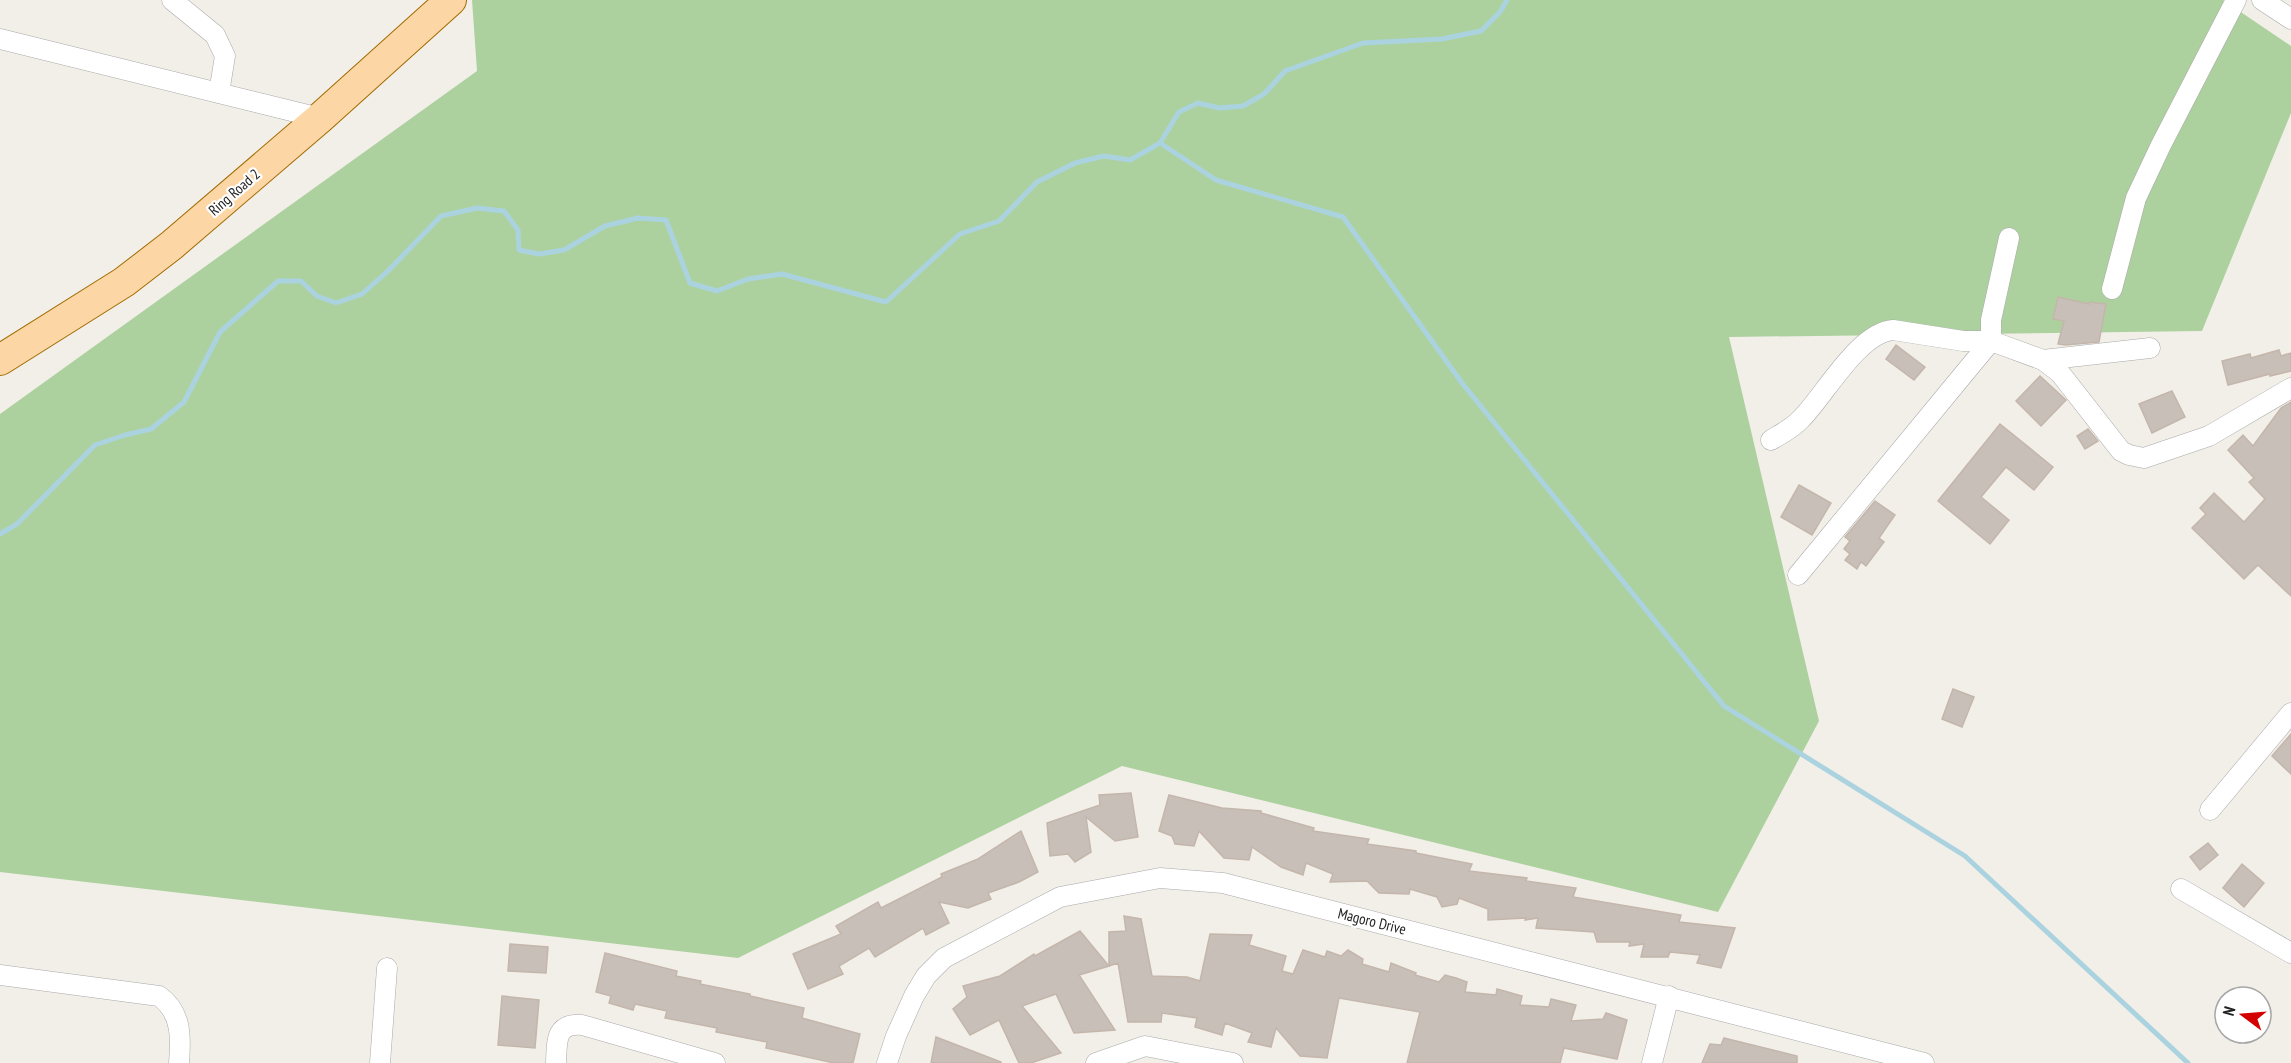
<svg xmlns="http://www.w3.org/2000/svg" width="2291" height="1063" font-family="'PT Sans Narrow',sans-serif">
<rect width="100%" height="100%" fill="#f2efe9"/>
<polygon fill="#add19e" points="472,0 2223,0 2291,46 2291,113 2202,331 1729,337 1819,721 1718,912 1122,766 738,958 0,872 0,414 477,71"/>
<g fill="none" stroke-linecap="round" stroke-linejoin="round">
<g stroke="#aad3df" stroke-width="5">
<polyline points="1160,143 1216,180 1343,217 1462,383 1724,706 1965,856 2188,1063"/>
<polyline points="0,534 17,524 95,445 125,435 151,429 184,402 220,332 278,281 301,281 317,296 336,303 362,294 388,271 441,216 477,208 504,211 518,230 519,250 539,254 564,250 605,226 638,218 666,220 690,283 717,291 748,279 782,274 886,302 960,234 999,221 1037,182 1075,163 1104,156 1130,160 1160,143 1179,112 1198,103 1219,108 1243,106 1264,94 1285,71 1363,43 1442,39 1481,31 1500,12 1507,0"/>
</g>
</g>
<g fill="#c7bfb8" stroke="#c4b6ab" stroke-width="1.5">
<polygon points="2058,297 2089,304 2089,302 2106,304 2099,342 2065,345 2058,344 2064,321 2053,319"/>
<polygon points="1896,345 1925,367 1914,380 1886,359"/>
<polygon points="2279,350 2281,356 2291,353 2291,371 2270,376 2270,374 2228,385 2222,361 2250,354 2251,358"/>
<polygon points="2040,376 2066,400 2041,426 2016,401"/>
<polygon points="2172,391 2185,417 2152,433 2139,404"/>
<polygon points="2291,402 2291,596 2258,565 2244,579 2192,528 2206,514 2200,508 2214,493 2244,522 2265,499 2249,482 2254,478 2228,450 2243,435 2253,446 2281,408"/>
<polygon points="2000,424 2053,467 2034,490 2006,467 1981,497 2009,520 1990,544 1938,501"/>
<polygon points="2088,429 2098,441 2085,449 2077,436"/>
<polygon points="1799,485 1831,503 1812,535 1781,517"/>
<polygon points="1875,501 1895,515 1879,538 1884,542 1866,566 1861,562 1857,569 1845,560 1850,554 1844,549 1850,541 1845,537"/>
<polygon points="1953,689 1974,697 1962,727 1942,719"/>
<polygon points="2291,734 2291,774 2272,756"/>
<polygon points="1131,793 1138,837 1115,841 1086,817 1091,852 1075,862 1068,854 1050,856 1047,823 1100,805 1099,795"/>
<polygon points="1169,795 1222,808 1261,811 1261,813 1314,828 1313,831 1369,839 1367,844 1416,851 1416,853 1472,864 1469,871 1527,878 1526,881 1576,888 1573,897 1681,915 1679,922 1735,928 1721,968 1697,963 1700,955 1670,952 1668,957 1641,957 1644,944 1629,946 1630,942 1597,942 1594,932 1536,928 1538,918 1525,920 1526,918 1488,920 1488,909 1459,898 1457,904 1442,907 1437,897 1410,889 1409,894 1379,893 1367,881 1330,882 1333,874 1306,863 1303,875 1281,867 1252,847 1249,860 1224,858 1199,831 1194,846 1175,844 1172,836 1159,831"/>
<polygon points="1021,831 1038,872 1019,882 988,893 991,899 968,908 939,902 949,923 926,935 923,928 875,957 869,948 839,966 843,974 808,989 793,954 841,934 836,926 878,902 881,908 942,877 941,874 978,859"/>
<polygon points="2208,843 2218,855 2200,870 2190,857"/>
<polygon points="2242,864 2264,883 2244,907 2223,888"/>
<polygon points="1124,916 1141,919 1152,976 1187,977 1200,981 1210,934 1252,935 1249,945 1286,956 1282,971 1293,974 1303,950 1325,957 1327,951 1341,956 1348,950 1363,959 1362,964 1389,972 1391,963 1416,973 1415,975 1439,982 1445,975 1456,978 1467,982 1465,992 1496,995 1497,989 1522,996 1520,1005 1549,1007 1551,999 1576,1005 1571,1021 1603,1019 1606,1013 1627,1020 1617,1059 1564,1048 1560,1063 1407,1063 1420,1012 1339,998 1327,1058 1300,1056 1276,1028 1271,1047 1248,1042 1252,1033 1225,1023 1222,1035 1195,1027 1197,1018 1162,1013 1161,1022 1128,1022 1118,963 1109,966 1109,932 1126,931"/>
<polygon points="1080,931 1109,966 1079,975 1115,1030 1074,1033 1056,994 1022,1006 1061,1053 1031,1063 1019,1063 999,1020 970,1035 953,1009 967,997 963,986 1000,976 1034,954 1035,956"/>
<polygon points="510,944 548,947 546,973 508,971"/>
<polygon points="605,953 677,971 676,976 701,981 700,984 750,994 750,996 804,1008 802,1018 860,1034 853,1063 834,1063 766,1048 767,1042 716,1032 717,1028 665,1018 667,1011 635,1004 633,1010 609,1003 611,996 596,992"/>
<polygon points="502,996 539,1000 535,1048 498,1045"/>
<polygon points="936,1037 1001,1062 1001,1063 931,1063"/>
<polygon points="1724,1038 1797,1056 1797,1063 1702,1063 1710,1044 1721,1045"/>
</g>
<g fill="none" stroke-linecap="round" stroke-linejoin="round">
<defs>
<g id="minor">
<polyline points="172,0 215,35 225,56 219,93"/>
<polyline points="2262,0 2291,19"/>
<polyline points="0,39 320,118"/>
<polyline points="2112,289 2136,198 2161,145 2236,0"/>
<polyline points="2043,360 2150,348"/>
<path d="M1771,440C1781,434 1793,428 1801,419C1825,395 1858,333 1893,330L1963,341H1991L2043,360L2060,373L2121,451L2129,455L2144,458L2209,436L2291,388"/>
<polyline points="1798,575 1991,341 1991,320 2009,238"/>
<polyline points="2210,810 2291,713"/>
<polyline points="2181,889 2291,953"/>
<path d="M0,975L159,996C182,1012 181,1038 179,1063"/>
<polyline points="380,1063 387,968"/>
<path d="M556,1063C557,1041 555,1023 582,1025L715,1063"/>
<polyline points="887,1063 896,1036 914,996 926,976 944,958 1060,897 1160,878 1223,883 1924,1063"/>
<polyline points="1096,1063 1145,1046 1233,1063"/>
<polyline points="1652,1063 1669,996"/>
</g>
<polyline id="primary" points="0,360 124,282 172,245 320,118 451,0"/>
</defs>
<use href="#minor" stroke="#a9a9a9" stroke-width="21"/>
<use href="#primary" stroke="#a06b00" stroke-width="32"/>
<use href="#minor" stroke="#fff" stroke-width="20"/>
<use href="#primary" stroke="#fcd6a4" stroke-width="30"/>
</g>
<g text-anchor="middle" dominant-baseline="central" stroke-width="4.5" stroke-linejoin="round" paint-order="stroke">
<g font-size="15" fill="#222" stroke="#fff">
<text transform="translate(234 192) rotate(-41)">Ring Road 2</text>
<text transform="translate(1372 921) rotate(14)">Magoro Drive</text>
</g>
</g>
<g transform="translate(2243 1015) rotate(286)"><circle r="28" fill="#ffffff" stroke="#a7a7a7" stroke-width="1.5"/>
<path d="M0-4.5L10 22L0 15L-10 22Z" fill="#d40000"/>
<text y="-9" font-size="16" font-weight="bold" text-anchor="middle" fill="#222222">N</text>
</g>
</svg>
